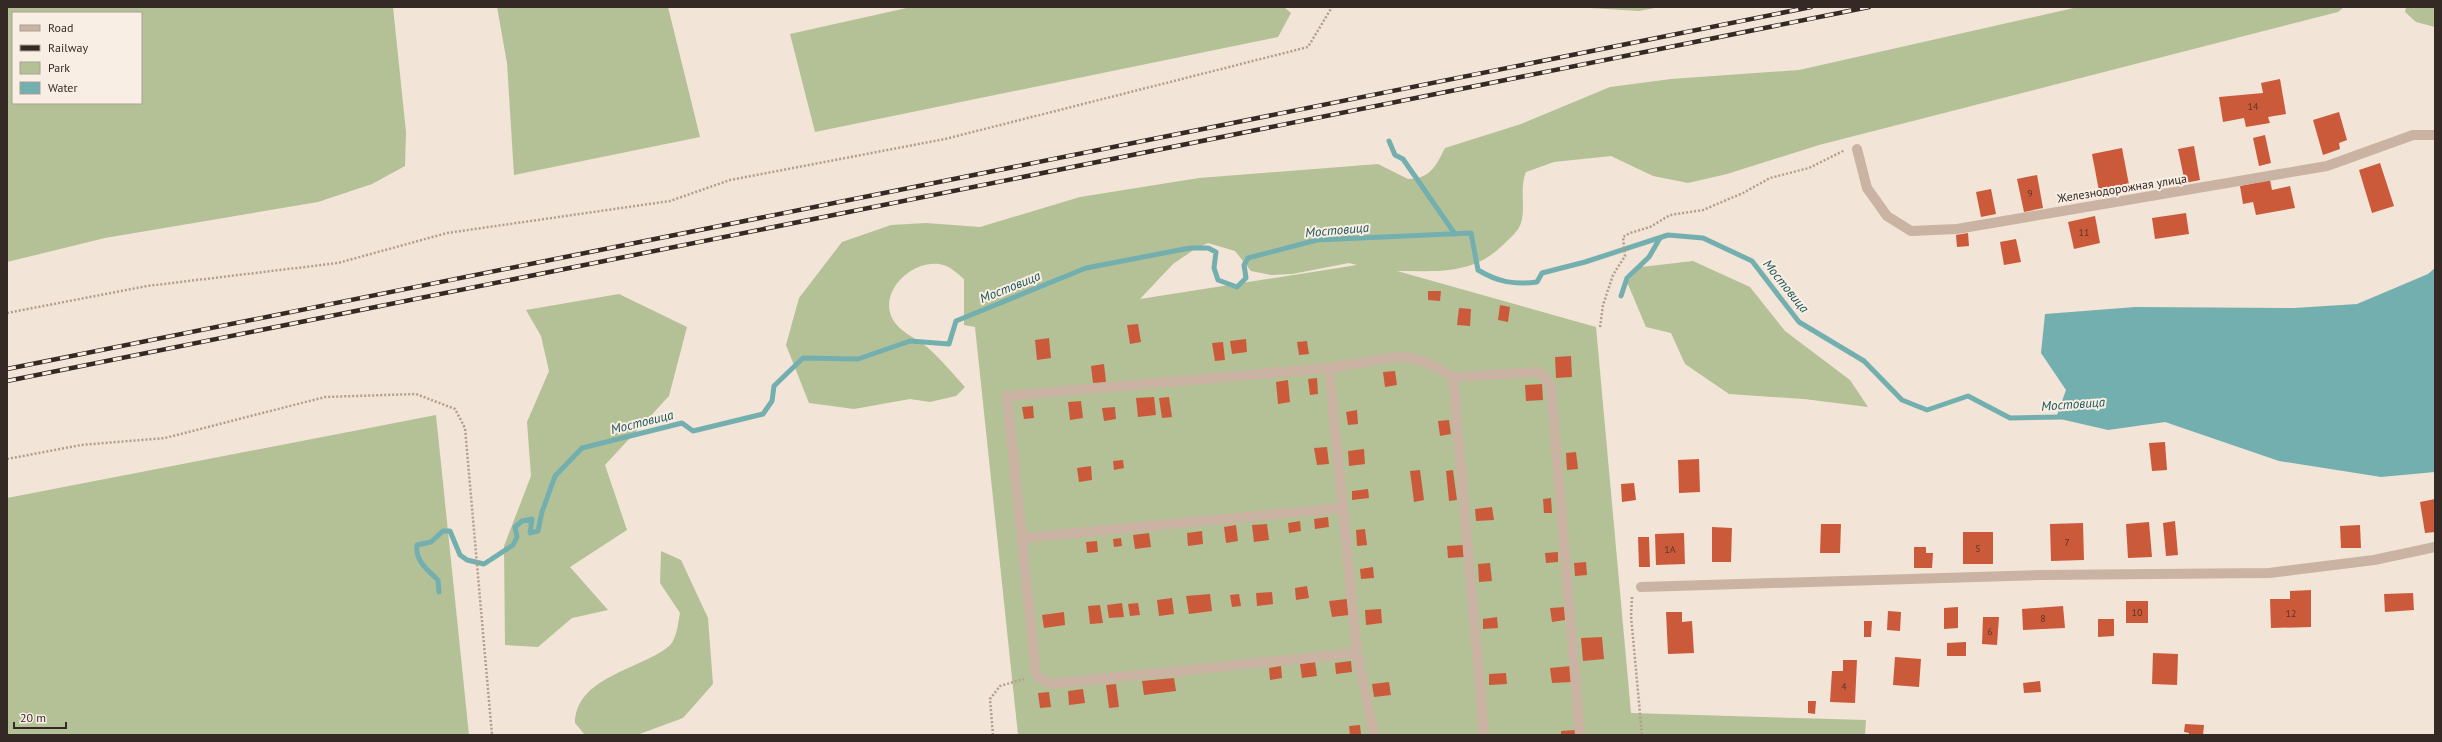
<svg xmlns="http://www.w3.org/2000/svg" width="2442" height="742" font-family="'PT Sans',sans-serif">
<rect width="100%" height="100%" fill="#f2e4d6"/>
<g fill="#b4c196" fill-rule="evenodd">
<path d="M7,7H393L406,132L405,166L372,184L318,202L105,238L7,262ZM13,13H141V103H13Z"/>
<polygon points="497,7 668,7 700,137 514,175 507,63"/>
<polygon points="911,7 1284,7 1291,13 1278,37 815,132 790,34"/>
<polygon points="1574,7 1660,7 1639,11"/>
<path d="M2078,7H2344L2338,12L1819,145L1727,174L1688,183L1653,176L1611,156L1554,162L1526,172C1519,189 1526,207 1521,223C1518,232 1509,239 1503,245C1472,275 1439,271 1397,271L1596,327L1631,713L1866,720L1865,735H1018L975,327L964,325V279C957,273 949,265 939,264C912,260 879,291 892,318C899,332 916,338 927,347C941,359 953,374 965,387L956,396L930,402L910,399L854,409L809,403L786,345L799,298L842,242L891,225L926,223L980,227L1080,197L1199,178L1378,164L1408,179C1430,179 1436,166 1445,148L1521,124L1610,87L1671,79L1799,70ZM1208,243L1235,251L1251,271L1271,275L1292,274L1349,263L1357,265L1140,299L1173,264L1195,249Z"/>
<polygon points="2406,7 2435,7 2435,27 2416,22 2405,12"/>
<polygon points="1693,261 1750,287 1785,331 1850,380 1868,407 1804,399 1729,394 1685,364 1671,333 1646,327 1627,282 1641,267"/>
<polygon points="619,294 687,327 669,396 605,465 627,530 570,567 608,610 572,618 538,647 505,645 504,546 531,476 527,422 549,371 541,336 526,310"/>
<polygon points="436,415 469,735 7,735 7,498"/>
<path d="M661,551L681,560L708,618L713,684L683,718L637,735H585L575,723C576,677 639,670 668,647C677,640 678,623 680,613L660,583Z"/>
</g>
<polygon fill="#74afb0" points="2435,268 2435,472 2381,477 2279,461 2165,422 2108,430 2056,418 2066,390 2041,353 2045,314 2135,307 2294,308 2357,304 2428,274"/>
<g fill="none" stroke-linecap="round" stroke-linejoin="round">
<g stroke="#74afb0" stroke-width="5">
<polyline points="1389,141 1395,155 1403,159 1455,234"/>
<polyline points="1621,296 1627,278 1649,257 1660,238"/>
<path d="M439,592L438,580C427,570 415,560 417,545L431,542L443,531H450L460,555L467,560L484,564L513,545L517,537L515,527L522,521L532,519L530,533L538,531L542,512L555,476L582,448L682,423L693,431L763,414L772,401L774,386L803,358L858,359L910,341L949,344L956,321L1086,268L1190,248H1208L1216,252L1214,268L1218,280L1237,287L1246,278L1244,265L1248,258L1317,240L1471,233L1478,270C1498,282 1514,285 1537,282L1542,273L1585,262L1668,235L1703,238L1752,261L1799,322L1864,361L1902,400L1927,410L1968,396L2010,418L2062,417"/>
</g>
</g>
<g fill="#cb5a3b">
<polygon points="2280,79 2286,114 2268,117 2270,123 2246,127 2244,118 2223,122 2219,97 2263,93 2261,83"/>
<polygon points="2339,112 2347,140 2339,143 2340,149 2323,155 2313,120"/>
<polygon points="2265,135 2271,163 2259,166 2253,138"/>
<polygon points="2194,146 2200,180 2185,183 2178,149"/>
<polygon points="2122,148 2130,190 2100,196 2092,154"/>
<polygon points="2380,163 2394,206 2372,213 2359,170"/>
<polygon points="2037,175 2043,208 2024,212 2017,179"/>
<polygon points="2270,180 2272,190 2290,186 2295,208 2256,215 2253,202 2243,204 2240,186"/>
<polygon points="1991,189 1996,214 1981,217 1976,192"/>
<polygon points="2186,213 2189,234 2155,239 2152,218"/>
<polygon points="2095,216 2100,243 2074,249 2068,222"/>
<polygon points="1968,233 1969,246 1957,247 1956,235"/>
<polygon points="2016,239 2021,262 2004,265 2000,242"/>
<polygon points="1428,291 1441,291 1440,301 1428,300"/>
<polygon points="1500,305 1510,307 1508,322 1498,320"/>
<polygon points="1459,308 1471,309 1470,326 1457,325"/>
<polygon points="1138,324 1141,342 1130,344 1127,325"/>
<polygon points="1049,338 1051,358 1037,360 1035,340"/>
<polygon points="1246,339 1247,352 1232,354 1230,341"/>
<polygon points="1307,341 1309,354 1299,355 1297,342"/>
<polygon points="1223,342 1225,360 1215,361 1212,343"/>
<polygon points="1571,356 1572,377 1556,378 1555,357"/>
<polygon points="1104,364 1106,382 1093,383 1091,366"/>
<polygon points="1395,371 1397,385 1385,387 1383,372"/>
<polygon points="1317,378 1318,394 1310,395 1308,379"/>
<polygon points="1288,380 1290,402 1278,404 1276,382"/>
<polygon points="1542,384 1543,400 1526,401 1525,385"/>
<polygon points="1154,397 1156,415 1138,417 1136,398"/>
<polygon points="1169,397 1172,417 1162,418 1159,398"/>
<polygon points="1081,401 1083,418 1070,420 1068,402"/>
<polygon points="1033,406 1034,418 1024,419 1022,407"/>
<polygon points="1115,407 1116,419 1104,421 1102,408"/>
<polygon points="1357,410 1358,424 1348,425 1346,412"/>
<polygon points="1449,420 1451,434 1440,436 1438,421"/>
<polygon points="2165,442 2167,470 2152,471 2149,443"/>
<polygon points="1327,447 1329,464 1317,465 1314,448"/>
<polygon points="1364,449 1365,464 1349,466 1348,451"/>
<polygon points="1576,452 1578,469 1567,470 1566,453"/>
<polygon points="1699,459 1700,492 1679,493 1678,460"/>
<polygon points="1123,460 1124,468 1114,470 1113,461"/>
<polygon points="1091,466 1092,480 1079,482 1077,468"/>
<polygon points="1420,470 1424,500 1414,502 1410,471"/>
<polygon points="1453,470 1457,500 1449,501 1446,471"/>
<polygon points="1634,483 1636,500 1622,502 1621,484"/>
<polygon points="1368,489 1369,498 1352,500 1352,491"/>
<polygon points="1551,498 1552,513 1544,513 1543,499"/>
<polygon points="2435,499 2435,532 2425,533 2420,502"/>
<polygon points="1492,507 1494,520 1476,521 1475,509"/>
<polygon points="1328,517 1329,527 1315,529 1314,519"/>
<polygon points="1300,521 1301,531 1289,533 1288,523"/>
<polygon points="2175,521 2178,555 2166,556 2163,523"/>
<polygon points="2149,522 2152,557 2128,558 2126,524"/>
<polygon points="2083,523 2084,560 2051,561 2050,524"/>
<polygon points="1267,524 1269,540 1254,542 1252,525"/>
<polygon points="1821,524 1841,524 1840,553 1820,553"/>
<polygon points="1236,525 1238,541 1226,543 1224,527"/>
<polygon points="2360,525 2361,548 2341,548 2340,526"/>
<polygon points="1712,527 1732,528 1731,562 1712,562"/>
<polygon points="1365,529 1367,545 1357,546 1356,530"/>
<polygon points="1202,531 1203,544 1188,546 1187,533"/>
<rect x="1963" y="532" width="30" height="32"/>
<polygon points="1149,533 1151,547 1135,549 1133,535"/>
<polygon points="1684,533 1685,564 1656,565 1655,534"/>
<polygon points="1638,537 1649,537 1650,567 1639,567"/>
<polygon points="1121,538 1122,546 1114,547 1113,539"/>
<polygon points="1097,541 1098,552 1087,553 1086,542"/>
<polygon points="1463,545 1464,557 1448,558 1447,546"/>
<polygon points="1914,547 1926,547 1926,553 1933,553 1932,568 1914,568"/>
<polygon points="1558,552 1558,562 1546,563 1545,553"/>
<polygon points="1586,562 1587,575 1575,576 1574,563"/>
<polygon points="1490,563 1492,581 1479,582 1478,564"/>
<polygon points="1373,567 1374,578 1361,579 1360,569"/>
<polygon points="1307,586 1309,598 1296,600 1295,588"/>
<polygon points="2311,590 2311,627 2271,628 2270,599 2290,599 2290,591"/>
<polygon points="1272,592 1273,604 1257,606 1256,593"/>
<polygon points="2413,593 2414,610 2385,612 2384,594"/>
<polygon points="1210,594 1212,611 1189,614 1186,596"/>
<polygon points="1239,594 1241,606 1232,607 1230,595"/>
<polygon points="1172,598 1174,614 1159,616 1157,600"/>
<polygon points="1347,599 1349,615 1332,617 1329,601"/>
<rect x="2126" y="601" width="22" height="22"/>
<polygon points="1122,603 1124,617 1109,618 1107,605"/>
<polygon points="1138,603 1140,615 1130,616 1128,604"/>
<polygon points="1100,605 1103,623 1090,624 1088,606"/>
<polygon points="2063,606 2065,628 2023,630 2022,609"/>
<polygon points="1564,607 1565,620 1552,622 1550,608"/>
<polygon points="1958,607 1958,628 1944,629 1944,608"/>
<polygon points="1381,609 1382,623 1366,625 1365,610"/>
<polygon points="1888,611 1901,612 1900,631 1887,630"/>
<polygon points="1064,612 1065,625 1044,628 1042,615"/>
<polygon points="1666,612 1682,612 1682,622 1692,621 1694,653 1668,654"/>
<polygon points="1497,617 1498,628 1483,629 1483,619"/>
<polygon points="1983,617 1999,617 1997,645 1982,644"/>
<polygon points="2098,619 2114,619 2114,636 2098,637"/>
<polygon points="1864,621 1872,621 1871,637 1864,637"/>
<polygon points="1602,637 1604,659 1583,661 1581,638"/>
<polygon points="1966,642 1966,656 1947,656 1947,643"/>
<polygon points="2153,653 2178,654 2177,685 2152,684"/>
<polygon points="1895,657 1921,659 1919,687 1893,685"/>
<polygon points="1843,660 1857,660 1855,703 1830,702 1832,671 1843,671"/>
<polygon points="1351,661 1352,672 1336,674 1335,663"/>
<polygon points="1315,662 1317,676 1302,678 1300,664"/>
<polygon points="1281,666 1282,678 1270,680 1269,668"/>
<polygon points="1571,666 1572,682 1552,683 1550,668"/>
<polygon points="1506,673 1507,684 1489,685 1489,674"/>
<polygon points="1174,678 1176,691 1144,695 1142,681"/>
<polygon points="2040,681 2041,692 2024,693 2023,683"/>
<polygon points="1389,682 1391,695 1374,697 1372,684"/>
<polygon points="1116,684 1119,707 1109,708 1106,685"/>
<polygon points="1083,689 1085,703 1069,705 1068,691"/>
<polygon points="1049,692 1051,707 1040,708 1038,693"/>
<polygon points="1808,701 1816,701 1815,714 1808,713"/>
<polygon points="2185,724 2204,725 2203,735 2189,735 2189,733 2184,732"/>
<polygon points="1360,725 1361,735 1350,735 1349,726"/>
<polygon points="1575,730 1575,735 1561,735 1561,731"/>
</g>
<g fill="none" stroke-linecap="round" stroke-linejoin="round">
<g stroke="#b59d8d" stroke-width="2.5" stroke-dasharray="2 2" stroke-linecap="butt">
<polyline points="7,313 147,286 338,263 447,233 670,201 730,180 945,139 1308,47 1332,7"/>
<polyline points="1600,327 1603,305 1613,275 1625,256 1623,237 1630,233 1650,227 1670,215 1703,210 1743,193 1770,178 1809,168 1845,150"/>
<polyline points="7,459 81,445 165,438 325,397 416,394 455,409 465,428 492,735"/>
<polyline points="1632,597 1631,616 1642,735"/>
<polyline points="993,735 990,699 1000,686 1024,679"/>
</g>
<g stroke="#cab3a2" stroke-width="10">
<polyline points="1453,377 1484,735"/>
<polyline points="1021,538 1343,508"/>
<polyline points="1641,587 2041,575 2269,573 2374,560 2435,547"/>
<polyline points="1357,653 1049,684 1036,675 1007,396 1329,368 1396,357 1412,358 1432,365 1453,377 1538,372 1546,378 1551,387 1580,735"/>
</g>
<g stroke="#cab3a2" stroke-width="10">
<polyline points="1857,149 1867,188 1887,216 1911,231 1957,229 2327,166 2413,135 2435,135"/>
<polyline points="1329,368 1357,653 1374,735"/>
</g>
<defs>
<g id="rail">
<polyline points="7,369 1811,7"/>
<polyline points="7,381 1869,7"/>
</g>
</defs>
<use href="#rail" stroke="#342925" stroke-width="4.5"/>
<use href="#rail" stroke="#f9eee3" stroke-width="3" stroke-dasharray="9" stroke-linecap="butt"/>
</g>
<g text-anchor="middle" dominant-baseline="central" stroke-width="4" stroke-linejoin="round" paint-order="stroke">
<g font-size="10" fill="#5a352a">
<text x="2253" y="106">14</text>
<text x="2030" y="193">9</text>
<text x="2084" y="232">11</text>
<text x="2067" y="542">7</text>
<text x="1978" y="548">5</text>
<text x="1670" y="549">1А</text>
<text x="2137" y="612">10</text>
<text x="2291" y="613">12</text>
<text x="2043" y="618">8</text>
<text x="1990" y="631">6</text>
<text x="1844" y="686">4</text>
</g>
<g font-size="12" fill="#342925" stroke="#f9eee3">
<text transform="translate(2122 188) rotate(-9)">Железнодорожная улица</text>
</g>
<g font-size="13" font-style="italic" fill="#195457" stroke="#f9eee3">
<text transform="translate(1337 230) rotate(-5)">Мостовица</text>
<text transform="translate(1786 286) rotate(51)">Мостовица</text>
<text transform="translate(1010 287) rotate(-22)">Мостовица</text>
<text transform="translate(2073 404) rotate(-4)">Мостовица</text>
<text transform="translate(642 422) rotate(-14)">Мостовица</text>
</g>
</g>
<rect width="2442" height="742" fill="none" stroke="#342925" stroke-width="16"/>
<rect x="12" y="12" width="130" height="92" fill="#f9eee3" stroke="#aa9f97"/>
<rect x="20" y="25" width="20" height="6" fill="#cab3a2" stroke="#aa9f97"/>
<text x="48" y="32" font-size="12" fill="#342925">Road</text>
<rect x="20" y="45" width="20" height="6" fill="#342925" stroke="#aa9f97"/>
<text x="48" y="52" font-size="12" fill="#342925">Railway</text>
<rect x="20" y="62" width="20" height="12" fill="#b4c196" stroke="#aa9f97"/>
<text x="48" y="72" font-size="12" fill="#342925">Park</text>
<rect x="20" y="82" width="20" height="12" fill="#74afb0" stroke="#aa9f97"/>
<text x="48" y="92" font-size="12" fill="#342925">Water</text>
<path d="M14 722v6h52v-6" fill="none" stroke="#342925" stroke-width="2"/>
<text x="20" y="722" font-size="12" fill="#342925" stroke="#f9eee3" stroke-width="3" paint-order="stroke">20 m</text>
</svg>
